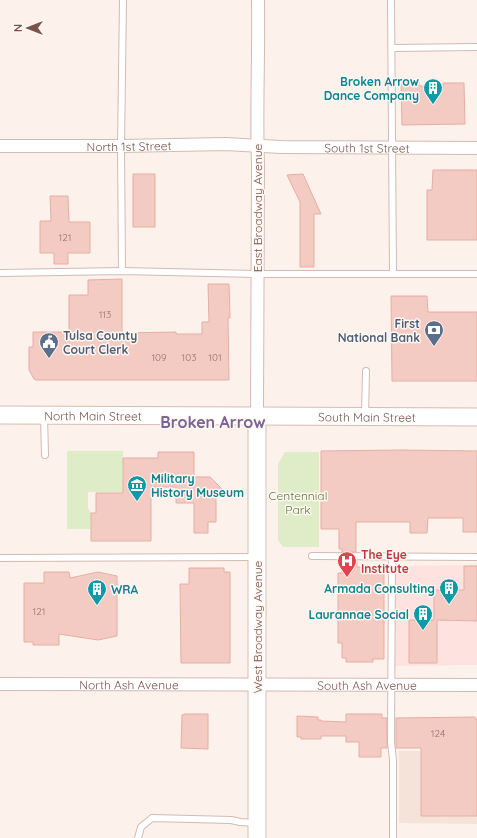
<svg xmlns="http://www.w3.org/2000/svg" width="477" height="838" font-family="Quicksand,sans-serif">
<rect width="100%" height="100%" fill="#fdf2eb"/>
<polygon fill="#f5e3d9" points="399,751 477,751 477,824 399,823"/>
<polygon fill="#fde2df" points="477,565 477,665 394,666 394,566"/>
<g fill="#deecc8">
<polygon points="67,451 123,451 123,492 88,492 88,508 91,513 91,529 67,529"/>
<polygon points="285,452 319,452 319,547 283,547 278,540 278,464"/>
</g>
<g fill="#f3cbc2" stroke="#e6aea2">
<polygon points="419,82 419,86 443,86 443,83 464,83 465,124 402,125 401,83"/>
<polygon points="433,170 477,170 477,240 427,240 427,190 432,190"/>
<rect x="133" y="174" width="22" height="53"/>
<polygon points="303,174 321,214 314,214 314,267 300,267 300,202 287,175"/>
<polygon points="50,196 68,196 69,222 90,222 90,253 68,253 68,264 54,264 54,253 40,253 40,221 51,221"/>
<polygon points="122,279 122,333 176,332 176,334 202,334 202,322 209,322 208,284 229,284 230,318 228,318 229,380 36,380 34,379 29,370 29,347 33,347 33,332 69,332 69,295 88,295 88,280"/>
<polygon points="391,296 427,296 428,312 477,312 477,381 392,381"/>
<polygon points="401,450 477,451 477,532 463,532 463,518 428,518 427,533 410,533 410,522 356,522 356,552 342,552 342,549 339,549 339,529 321,529 321,451"/>
<polygon points="158,452 194,452 194,477 210,477 225,492 216,492 216,522 208,522 208,533 194,533 194,503 176,503 176,487 151,487 151,541 91,541 91,513 96,513 96,493 123,493 123,458 158,458"/>
<polygon points="342,561 357,561 357,567 384,567 384,659 373,659 373,662 346,662 346,658 342,658 342,643 338,643 338,573 342,573"/>
<polygon points="464,566 477,566 477,621 437,620 437,663 409,663 409,620 434,620 434,590 464,590"/>
<polygon points="189,568 224,568 224,572 230,572 230,663 181,663 180,584 189,584"/>
<polygon points="44,572 69,572 70,578 98,572 117,576 117,636 98,640 59,634 59,645 33,645 33,642 24,642 24,583 44,583"/>
<polygon points="185,714 208,714 208,749 181,748 182,715"/>
<polygon points="346,714 382,714 382,718 387,718 387,748 381,748 381,757 359,757 359,742 346,742 346,736 321,736 321,739 301,739 301,737 297,737 297,716 318,717 318,720 321,720 321,721 346,722"/>
<polygon points="475,717 475,719 477,719 477,816 421,816 421,748 396,748 396,718"/>
</g>
<g fill="none" stroke-linecap="round" stroke-linejoin="round">
<defs>
<g id="lane">
<polyline points="391,0 393,274"/>
<polyline points="392,48 477,47"/>
<polyline points="122,271 121,146 123,0"/>
<polyline points="0,273 122,271 258,274 477,274"/>
<polyline points="44,416 45,455"/>
<polyline points="365,416 366,371"/>
<polyline points="312,556 477,557"/>
<polyline points="392,556 391,742 393,760 393,838"/>
<polyline points="0,558 256,557"/>
<polyline points="138,838 141,827 152,818 231,820 240,822 257,823"/>
</g>
<g id="street">
<path id="s1" d="M0,146H121L226,144L281,147L477,148"/>
<path d="M257,415L258,165C256,110 259,55 258,0"/>
<path id="s2" d="M0,684L477,685"/>
</g>
<g id="secondary">
<path id="s3" d="M0,415L477,417"/>
<polyline points="257,838 257,415"/>
</g>
</defs>
<use href="#lane" stroke="#d3bab2" stroke-width="8"/>
<use href="#street" stroke="#d3bab2" stroke-width="14"/>
<use href="#secondary" stroke="#d8bbb2" stroke-width="19"/>
<use href="#lane" stroke="#fff" stroke-width="6"/>
<use href="#street" stroke="#fff" stroke-width="12"/>
<use href="#secondary" stroke="#fff" stroke-width="17"/>
</g>
<defs>
<symbol id="building-pin" viewBox="-11 -11 22 30"><path d="M0 17L-7.5 6A9.5 9.5 0 1 1 7.5 6Z" fill="#0f9aa8" stroke="#fff7f2"/><path d="M-4-6H4V6H1V3H-1V6H-4ZM-2.5-4.3h1.7v1.8h-1.7ZM.8-4.3h1.7v1.8H.8ZM-2.5-1h1.7V.8h-1.7ZM.8-1h1.7V.8H.8Z" fill="#fff"/></symbol>
<symbol id="bank-pin" viewBox="-11 -11 22 30"><path d="M0 17L-7.5 6A9.5 9.5 0 1 1 7.5 6Z" fill="#5c6f8a" stroke="#fff7f2"/><path d="M-6-4H6V4H-6ZM0-2.3a2.3 2.3 0 1 0 0 4.6a2.3 2.3 0 1 0 0-4.6Z" fill="#fff"/></symbol>
<symbol id="civic-pin" viewBox="-11 -11 22 30"><path d="M0 17L-7.5 6A9.5 9.5 0 1 1 7.5 6Z" fill="#5c6f8a" stroke="#fff7f2"/><path d="M-.6-6.5H3V-4.5H.6V-3L4-1V1h2V6H-6V1h2V-1L-.6-3ZM-1.2 2.5V6h2.4V2.5Z" fill="#fff"/></symbol>
<symbol id="museum-pin" viewBox="-11 -11 22 30"><path d="M0 17L-7.5 6A9.5 9.5 0 1 1 7.5 6Z" fill="#0f9aa8" stroke="#fff7f2"/><path d="M0-6L6-3V-2H-6V-3ZM-5-1h2V3h-2ZM-1-1h2V3h-2ZM3-1h2V3H3ZM-6 4H6V6H-6Z" fill="#fff"/></symbol>
<symbol id="hospital-pin" viewBox="-11 -11 22 30"><path d="M0 17L-7.5 6A9.5 9.5 0 1 1 7.5 6Z" fill="#e0444e" stroke="#fff7f2"/><path d="M-5-5h3v3.5h4V-5h3V5h-3V1.5h-4V5h-3Z" fill="#fff"/></symbol>
</defs>
<g fill-rule="evenodd">
<use href="#building-pin" x="422" y="77" width="22" height="30"/>
<use href="#bank-pin" x="423" y="319" width="22" height="30"/>
<use href="#civic-pin" x="38" y="331" width="22" height="30"/>
<use href="#museum-pin" x="126" y="474" width="22" height="30"/>
<use href="#hospital-pin" x="336" y="550" width="22" height="30"/>
<use href="#building-pin" x="438" y="577" width="22" height="30"/>
<use href="#building-pin" x="86" y="578" width="22" height="30"/>
<use href="#building-pin" x="412" y="603" width="22" height="30"/>
</g>
<g text-anchor="middle" dominant-baseline="central" stroke-width="3" stroke-linejoin="round" paint-order="stroke">
<g font-size="10" fill="#98716a">
<text x="65" y="237">121</text>
<text x="105" y="314">113</text>
<text x="159" y="357">109</text>
<text x="189" y="357">103</text>
<text x="215" y="357">101</text>
<text x="39" y="611">121</text>
<text x="438" y="733">124</text>
</g>
<g font-size="12" font-weight="bold" fill="#0d838f" stroke="#fff7f2" text-anchor="end">
<text x="419" y="81">Broken Arrow<tspan x="419" dy="14">Dance Company</tspan></text>
<text x="151" y="478" text-anchor="start">Military<tspan x="151" dy="14">History Museum</tspan></text>
<text x="435" y="588">Armada Consulting</text>
<text x="111" y="589" text-anchor="start">WRA</text>
<text x="409" y="614">Laurannae Social</text>
</g>
<g font-size="12" fill="#7a534c" stroke="#fff7f2">
<text stroke="none"><textPath href="#s1" startOffset="129">North 1st Street</textPath></text>
<text stroke="none"><textPath href="#s1" startOffset="367">South 1st Street</textPath></text>
<text transform="translate(257 208) rotate(-90)">East Broadway Avenue</text>
<text stroke="none"><textPath href="#s3" startOffset="93">North Main Street</textPath></text>
<text stroke="none"><textPath href="#s3" startOffset="367">South Main Street</textPath></text>
<text transform="translate(257 627) rotate(-90)">West Broadway Avenue</text>
<text stroke="none"><textPath href="#s2" startOffset="129">North Ash Avenue</textPath></text>
<text stroke="none"><textPath href="#s2" startOffset="367">South Ash Avenue</textPath></text>
</g>
<g font-size="12" font-weight="bold" fill="#4e5e75" stroke="#fff7f2" text-anchor="end">
<text x="420" y="323">First<tspan x="420" dy="14">National Bank</tspan></text>
<text x="63" y="335" text-anchor="start">Tulsa County<tspan x="63" dy="14">Court Clerk</tspan></text>
</g>
<g font-size="12" fill="#5e7a41" stroke="#fff7f2">
<text x="298" y="495">Centennial<tspan x="298" dy="14">Park</tspan></text>
</g>
<g font-size="12" font-weight="bold" fill="#be3a42" stroke="#fff7f2" text-anchor="start">
<text x="361" y="554">The Eye<tspan x="361" dy="14">Institute</tspan></text>
</g>
<g font-size="16" font-weight="bold" fill="#7a6595" stroke="#fff7f2">
<text x="213" y="422">Broken Arrow</text>
</g>
</g>
<g transform="translate(28 28) rotate(270)" stroke="#fff7f2" stroke-width="3" paint-order="stroke">
<path d="M0-3L7 15L0 10L-7 15Z" fill="#7a534c"/>
<text y="-6" font-size="11" font-weight="bold" text-anchor="middle" fill="#7a534c">N</text>
</g>
</svg>
